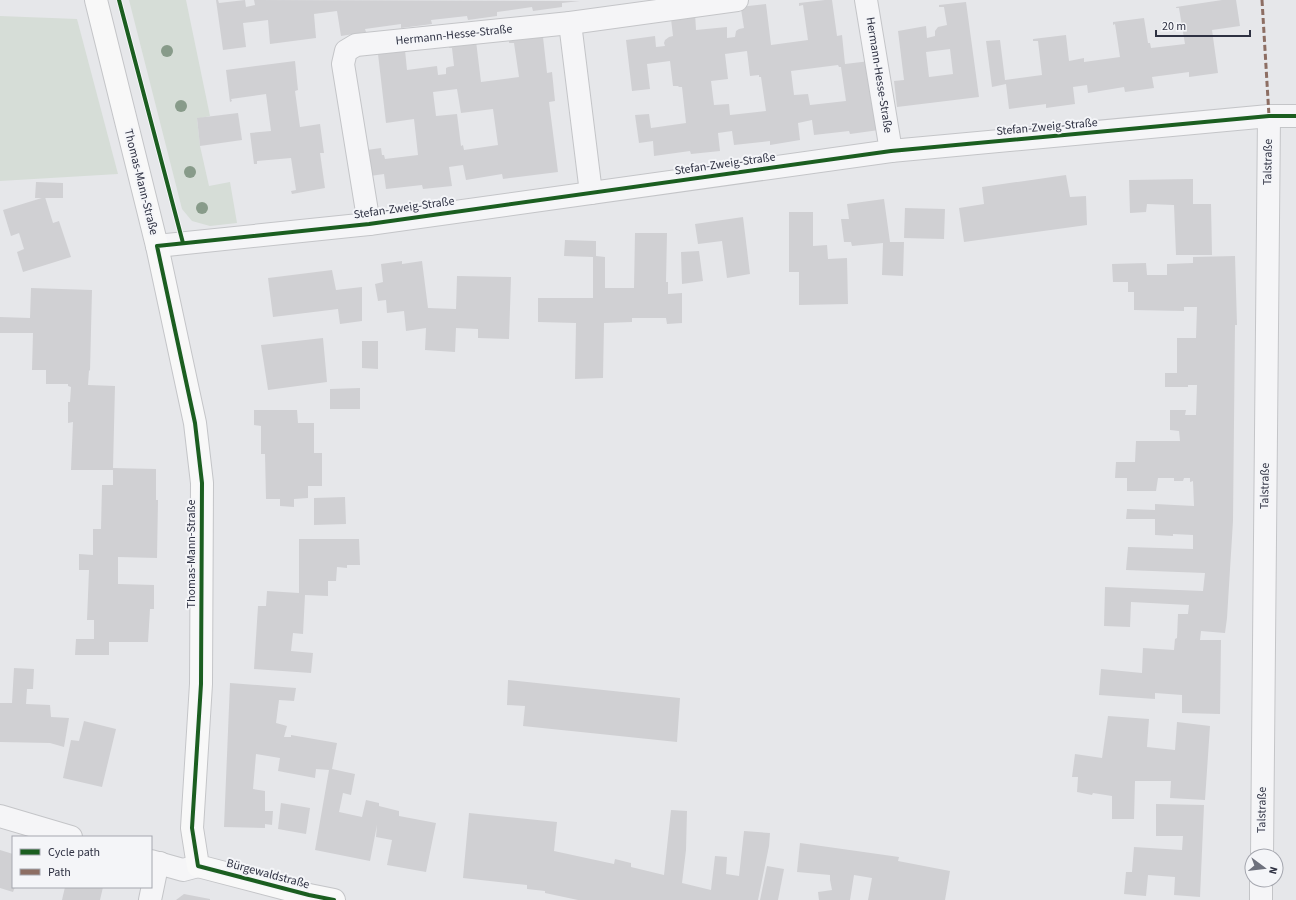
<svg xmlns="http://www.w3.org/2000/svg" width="1296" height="900" font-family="'Source Sans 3',sans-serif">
<rect width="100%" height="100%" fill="#e6e7ea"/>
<g fill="#d6ddd7">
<polygon points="129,0 186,0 210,116 197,119 200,146 209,186 230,182 237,223 210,226 192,221 182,209"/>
<polygon points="0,16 77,19 118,174 0,181"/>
</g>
<g fill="#d0d0d3" fill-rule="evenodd">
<polygon points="216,0 218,0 219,3 245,0 246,7 255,5 254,0 580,1 562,3 562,7 533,11 532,7 497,12 497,16 468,20 467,16 431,20 432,24 401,28 401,24 365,29 366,32 341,36 337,11 314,14 316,38 270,44 268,20 243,23 246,47 223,50"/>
<path d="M825,0H832L837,36L842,35L845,64L870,61L879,130L850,134L849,131L814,135L812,120L798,123L800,140L770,145V141L734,145L732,131L718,133L720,151L691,154L690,151L654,156L653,141L639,143L635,115L649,114L651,128L686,123L682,87H679L678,86H673L670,61L647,64L650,89L632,91L626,40L655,36L656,47L665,46L664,43L665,40L669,37L673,36L671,19L695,13L696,30L727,27V38L735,37L736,31L739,29L744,28L741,9L739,7L766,4L771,45L808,40L803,5L799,6V3ZM747,51L750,76L759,75V77H761L766,111L730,115L729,104L714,105L711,81L728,79L725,54ZM838,65L839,67H841L846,101L810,105L808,94L794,95L791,71Z"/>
<polygon points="1222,0 1236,0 1240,26 1212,30 1218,73 1189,77 1189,72 1152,77 1154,88 1125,92 1124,87 1088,93 1087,85 1073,87 1075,104 1046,108 1046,104 1009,109 1006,84 992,87 986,41 1000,40 1005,80 1042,75 1038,41 1033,41 1033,39 1066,35 1069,61 1084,58 1084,62 1120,57 1115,24 1113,25 1113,22 1144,18 1148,43 1150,43 1151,48 1185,44 1179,8 1176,8 1176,7"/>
<path d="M966,2L979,97L897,107L894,81L904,80L898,31L926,26L927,38L935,36V31L938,27L947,25L944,7H939V5ZM950,49L953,74L929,77L926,52Z"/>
<path d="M543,37L547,73L552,72L555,101L549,102L558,172L503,179L502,174L466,180L463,165L449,167L452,186L423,189L422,185L386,189L384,174L370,176L367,150L381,148L382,155H384L385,159L418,155L414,119L386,123L378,54L405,50L407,70L437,66L438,75L446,74V68L448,67L454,66L452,48H449V45L476,41L481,82L519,77L514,43H509V41ZM457,89L461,113L493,109L498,145L464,150L463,145L461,146L457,114L436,116L433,92Z"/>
<polygon points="295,61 298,90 295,91 300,127 320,124 324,153 320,153 325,188 292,194 291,191 296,190 291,158 257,161 257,164 254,164 250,133 271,131 266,94 231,99 232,101 230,102 226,70"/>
<polygon points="238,113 242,140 200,146 197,118"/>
<polygon points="1066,175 1070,197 1086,196 1087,225 964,242 959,208 984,204 982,187"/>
<polygon points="1193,179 1193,204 1211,204 1212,255 1176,255 1174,205 1147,204 1146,212 1130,213 1129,180"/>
<polygon points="36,182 63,183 63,198 35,198"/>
<polygon points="45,197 53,223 59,221 71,257 23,272 17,252 24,249 19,233 11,236 3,210"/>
<polygon points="884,199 890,242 904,242 903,276 882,275 883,243 852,246 851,242 844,242 841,219 849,219 847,204"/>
<polygon points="905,208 945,209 944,239 904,238"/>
<polygon points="789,212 813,212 813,246 827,245 828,259 847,258 848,304 799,305 799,272 789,272"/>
<polygon points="743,217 750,274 727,278 722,241 698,244 695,224"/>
<polygon points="635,233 667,233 666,282 668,282 668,294 682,293 682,323 667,324 666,318 632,318 632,322 604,323 603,378 575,379 576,323 538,322 538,298 593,298 593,257 564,256 565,240 596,241 596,256 605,257 605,288 634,288"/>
<polygon points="699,251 703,281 682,284 681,252"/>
<polygon points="1235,256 1237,325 1235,325 1233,521 1227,618 1225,633 1201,631 1200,640 1221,640 1220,714 1182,713 1182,695 1155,693 1155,699 1099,695 1101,669 1142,673 1143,648 1174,650 1175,639 1177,638 1178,614 1188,614 1189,605 1131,602 1130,627 1104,626 1105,587 1203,591 1205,573 1126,570 1128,547 1193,549 1193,535 1173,534 1173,536 1155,535 1155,519 1126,519 1127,509 1155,510 1155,504 1194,506 1193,481 1190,482 1190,478 1184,478 1183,481 1174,481 1174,478 1158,478 1156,491 1127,491 1127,478 1115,478 1116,462 1135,462 1136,441 1180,441 1179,431 1170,430 1170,410 1186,410 1185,415 1196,415 1197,385 1188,385 1188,387 1165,387 1165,373 1177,373 1177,338 1196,338 1197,307 1184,307 1184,311 1134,310 1134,292 1128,292 1128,282 1113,282 1112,264 1146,263 1147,275 1167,275 1167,264 1193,263 1193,257"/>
<polygon points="402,261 402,264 422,261 428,308 456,309 457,276 511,277 509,339 478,338 478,329 456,328 455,352 425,350 426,328 406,331 404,311 387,313 386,300 378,301 375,284 383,282 381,264"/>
<polygon points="332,270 336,290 362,287 362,321 340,324 338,309 273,317 268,278"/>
<polygon points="31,288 92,290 90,371 89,370 88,385 115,386 113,468 156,469 156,500 158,500 157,558 118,557 118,584 154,585 154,609 150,609 148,642 109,642 109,655 75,655 76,639 94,639 94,620 87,620 89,570 79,570 79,554 93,555 93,529 101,529 102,485 113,485 113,470 71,470 73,422 68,423 68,402 70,402 71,387 68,386 68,384 46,384 46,370 32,370 33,333 0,333 0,317 30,318"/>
<polygon points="323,338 327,382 268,390 261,345"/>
<polygon points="362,341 378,341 378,369 362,368"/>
<polygon points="360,388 360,409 330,409 330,389"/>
<polygon points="254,410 297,410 298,423 314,423 314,453 322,453 322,486 308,486 308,498 294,499 294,507 280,506 280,499 266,499 265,454 261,454 261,426 254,425"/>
<polygon points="345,497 346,524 314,525 314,498"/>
<polygon points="299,539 359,539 360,565 347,565 347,568 337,567 336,581 328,581 328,596 305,595 303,634 293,633 291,651 313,653 311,673 254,669 258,606 266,606 267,591 299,593"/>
<polygon points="14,668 34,669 33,689 27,689 26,704 50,705 51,717 69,718 64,747 50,743 0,742 0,703 12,703"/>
<polygon points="508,680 680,698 677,742 523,726 525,706 507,705"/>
<polygon points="230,683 296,688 294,701 279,700 276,723 287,726 284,737 291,737 291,735 337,743 332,769 355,774 351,795 343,793 339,812 362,817 366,800 379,803 379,806 399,811 399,816 436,823 426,872 387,865 392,840 376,837 377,825 370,861 315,850 329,770 316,769 315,778 278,771 280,758 256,754 253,789 265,791 265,811 273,811 272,825 265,824 265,828 224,827"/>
<polygon points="1108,716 1149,719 1147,747 1175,750 1177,722 1210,726 1205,800 1170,798 1171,781 1135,781 1134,819 1112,819 1112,796 1093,793 1092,795 1077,792 1078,777 1072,777 1075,754 1102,758"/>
<polygon points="84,721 116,729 102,787 63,778 71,740 79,741"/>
<polygon points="281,803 310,808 306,834 278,829"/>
<polygon points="1156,804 1204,805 1200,897 1174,895 1175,877 1148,875 1146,896 1124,894 1126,872 1132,872 1134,847 1182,850 1183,836 1156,836"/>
<polygon points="671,810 687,811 686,850 682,883 711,890 715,856 727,857 726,874 739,876 744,831 770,833 769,846 758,900 578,900 545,893 545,891 527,889 527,885 463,878 469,813 557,822 554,851 614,864 615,859 631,863 631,867 664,875"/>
<polygon points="800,843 899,857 898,861 950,871 945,900 868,900 872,878 854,875 850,900 819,900 818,892 832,890 830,880 830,875 797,872"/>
<polygon points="0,850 13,854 13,887 15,887 13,892 0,888"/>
<polygon points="767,866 784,869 778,900 760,900"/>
<polygon points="65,887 103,887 100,900 62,900"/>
<polygon points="184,894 210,899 210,900 176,900"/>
</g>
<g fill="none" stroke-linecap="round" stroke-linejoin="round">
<defs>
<g id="minor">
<polyline points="866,0 891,151"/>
<polyline points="570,23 591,193"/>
<polyline points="369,224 343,64 346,51 356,45 570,23 737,0"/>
<polyline points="157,246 369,224 891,151 1269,116 1296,116"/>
<polyline points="0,816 71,837"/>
<polyline points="1262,856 1269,116"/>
<polyline points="151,861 183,870 198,866"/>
<polyline points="150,900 156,871 160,863"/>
<polyline points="1261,900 1261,880"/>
</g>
<polyline id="secondary" points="96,0 157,246 195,423 202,483 201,684 192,828 198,866 309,895 334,900"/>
</defs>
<use href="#minor" stroke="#c4c5c8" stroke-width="24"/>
<use href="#secondary" stroke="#c4c5c8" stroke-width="24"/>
<use href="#minor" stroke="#f5f5f7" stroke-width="22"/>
<use href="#secondary" stroke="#f8f8f8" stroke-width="22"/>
<polyline stroke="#8d6e63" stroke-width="3" stroke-dasharray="6 3" stroke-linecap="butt" points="1262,0 1269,116"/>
<defs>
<g id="cycleway">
<polyline points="119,0 183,243"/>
<polyline points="334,900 309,895 198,866 192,828 201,684 202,483 195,423 157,246 369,224 891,151 1269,116 1296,116"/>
</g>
</defs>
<use href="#cycleway" stroke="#f4f5f8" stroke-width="6"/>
<use href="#cycleway" stroke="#1b5e20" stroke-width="4"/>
</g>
<g fill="#889b8a">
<circle cx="167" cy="51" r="6"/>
<circle cx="181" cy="106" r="6"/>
<circle cx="190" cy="172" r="6"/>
<circle cx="202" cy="208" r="6"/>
</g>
<g text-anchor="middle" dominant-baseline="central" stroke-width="4" stroke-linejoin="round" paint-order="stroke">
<g font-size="12" fill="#2e3142" stroke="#f4f5f8">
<text transform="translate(454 35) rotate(-6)">Hermann-Hesse-Straße</text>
<text transform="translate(879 75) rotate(81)">Hermann-Hesse-Straße</text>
<text transform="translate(1047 127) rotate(-5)">Stefan-Zweig-Straße</text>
<text transform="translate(1268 162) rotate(-89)">Talstraße</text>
<text transform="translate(725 164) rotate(-8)">Stefan-Zweig-Straße</text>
<text transform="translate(141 182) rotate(76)">Thomas-Mann-Straße</text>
<text transform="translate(404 208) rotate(-8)">Stefan-Zweig-Straße</text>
<text transform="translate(1265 486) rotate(-89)">Talstraße</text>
<text transform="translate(191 554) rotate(-90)">Thomas-Mann-Straße</text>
<text transform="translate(1262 810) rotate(-89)">Talstraße</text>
<text transform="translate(268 874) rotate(15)">Bürgewaldstraße</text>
</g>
</g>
<rect x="12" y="836" width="140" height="52" fill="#f4f5f8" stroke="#a5a7af"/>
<rect x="20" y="849" width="20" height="6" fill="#1b5e20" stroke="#a5a7af"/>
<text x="48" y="856" font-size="12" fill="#2e3142">Cycle path</text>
<rect x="20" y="869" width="20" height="6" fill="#8d6e63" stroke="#a5a7af"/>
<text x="48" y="876" font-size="12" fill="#2e3142">Path</text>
<g transform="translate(1264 868) rotate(105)"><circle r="19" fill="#f4f5f8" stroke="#a5a7af"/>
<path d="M0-3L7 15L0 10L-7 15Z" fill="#6e717d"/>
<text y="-6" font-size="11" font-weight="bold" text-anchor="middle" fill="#2e3142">N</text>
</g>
<path d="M1156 30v6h94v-6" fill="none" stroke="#2e3142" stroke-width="2"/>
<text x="1162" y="30" font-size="12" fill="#2e3142" stroke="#f4f5f8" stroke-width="3" paint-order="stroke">20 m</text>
</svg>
